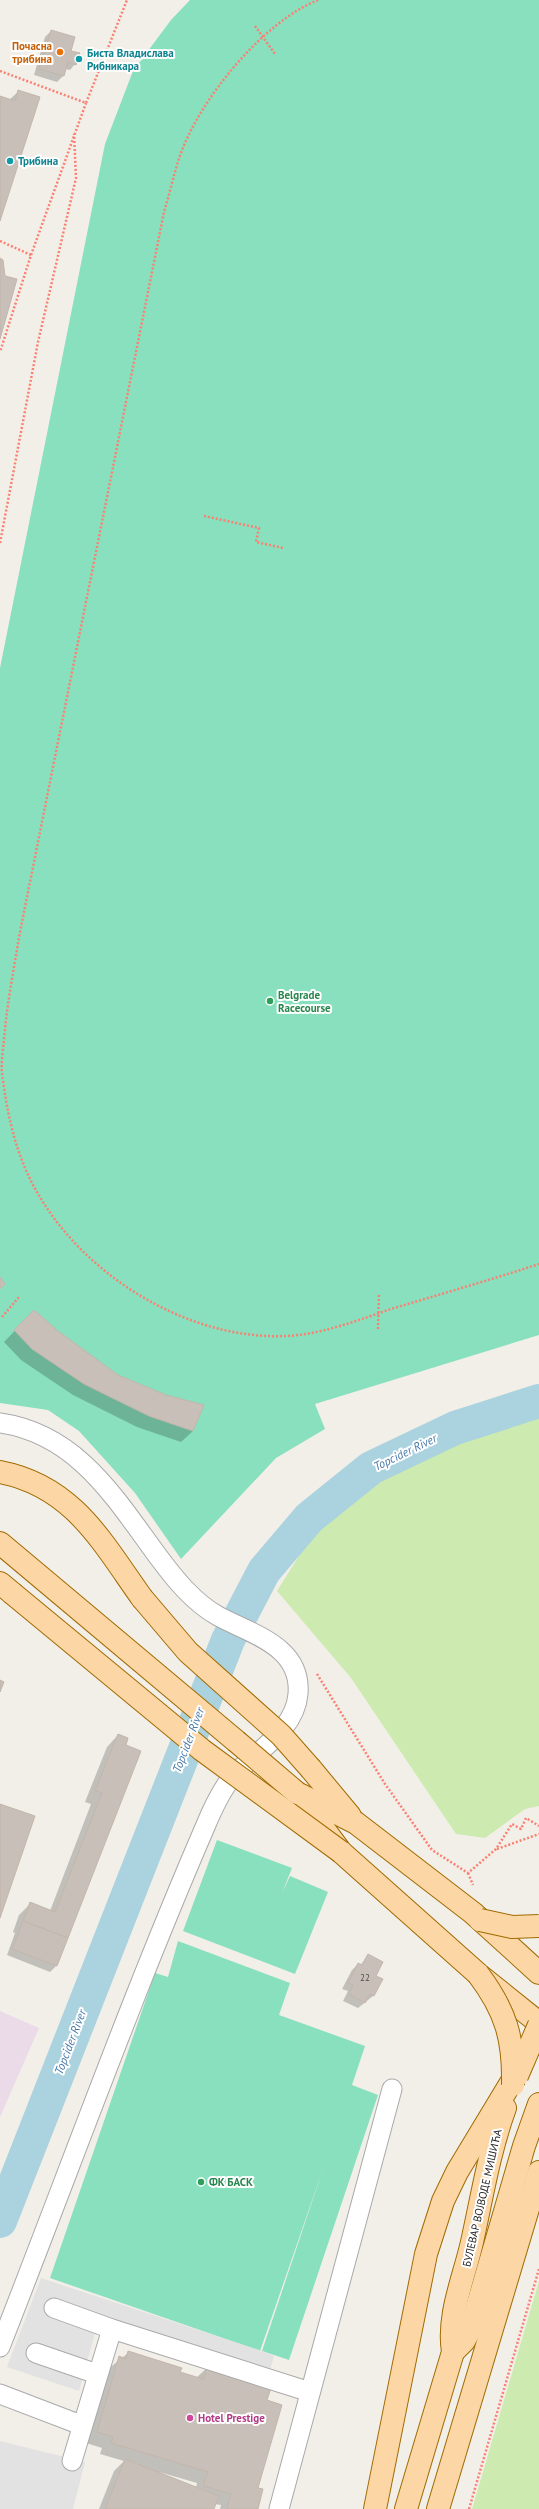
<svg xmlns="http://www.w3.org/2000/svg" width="539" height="2509" font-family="'PT Sans',sans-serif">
<rect width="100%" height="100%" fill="#f2efe9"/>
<polygon fill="#ebdbe8" points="0,2011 39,2028 0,2117"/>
<g fill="#cdebb0">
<polygon points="539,1410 539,1806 525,1809 485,1838 456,1834 351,1678 277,1591 338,1494"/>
<polygon points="539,2281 539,2509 472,2509"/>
</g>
<g fill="#88e0be">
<polygon points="190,0 539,0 539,1335 315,1404 325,1429 276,1458 181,1559 135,1493 79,1431 48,1410 0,1403 0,668 105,144 133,71 171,20"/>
<polygon points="217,1840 292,1868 282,1893 290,1876 328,1892 295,1974 183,1931"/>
<polygon points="178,1941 290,1983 279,2015 365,2046 352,2085 378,2095 289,2360 262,2351 324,2166 260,2351 50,2278 155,1973 168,1977"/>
</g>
<g fill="#e2e2e2">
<polygon points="41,2278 262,2351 274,2356 269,2374 100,2315 79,2391 7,2367"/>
<polygon points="0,2441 85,2462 73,2509 0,2509"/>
</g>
<g fill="#0003" fill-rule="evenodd">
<polygon points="51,31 70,52 75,64 70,70 65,69 63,76 57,82 34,75 45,37"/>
<polygon points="19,91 0,218 0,97 9,100"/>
<polygon points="34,1311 57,1331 193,1431 181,1442 137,1427 73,1395 21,1360 4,1342"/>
<polygon points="118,1735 125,1746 140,1752 56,1966 50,1972 7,1955 15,1933 13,1932 19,1915 30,1904 50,1911 91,1804 85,1802 107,1747"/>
<polygon points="368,1955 375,1976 382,1980 373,1996 358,2008 343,2001 348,1991 342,1989 352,1970 358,1964 360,1966"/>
<path d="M128,2353L196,2378L208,2367L266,2401L257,2488V2509H220L221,2505L215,2504L213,2509H99L114,2471L124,2461L100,2454L102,2448L86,2443L108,2369ZM159,2472L197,2483L196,2488L158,2473Z"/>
</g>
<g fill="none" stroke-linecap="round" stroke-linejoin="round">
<polyline stroke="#aad3df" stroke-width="34" points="0,2221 228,1640 264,1571 309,1518 371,1468 455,1428 539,1401"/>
</g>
<g fill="#c7bfb8" stroke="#c4b6ab">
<polygon points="51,30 75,37 71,51 80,53 76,65 68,62 64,76 39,69"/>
<polygon points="18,90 40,97 0,221 0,96 15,101"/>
<polygon points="0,258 3,260 5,276 17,279 0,339"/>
<polygon points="0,1277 5,1284 0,1289"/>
<polygon points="34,1310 58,1331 118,1375 166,1395 204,1405 193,1431 149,1416 84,1384 32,1349 14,1330"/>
<polygon points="0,1680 4,1682 0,1692"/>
<polygon points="118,1734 128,1738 126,1745 141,1751 68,1938 23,1921 30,1902 55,1912 102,1793 95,1791"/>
<polygon points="0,1804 35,1816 0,1918"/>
<polygon points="23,1921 68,1938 57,1966 12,1949"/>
<polygon points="368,1954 383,1962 376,1976 383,1979 374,1996 370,1994 365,2003 349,1994 353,1985 348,1983 358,1963 362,1965"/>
<polygon points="128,2351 182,2368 180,2372 203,2379 208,2365 272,2385 267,2400 282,2405 258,2488 263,2489 258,2509 227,2509 231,2494 203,2486 208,2472 111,2443 113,2437 97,2432 119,2356 126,2359"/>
<polygon points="125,2459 219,2496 214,2509 105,2509"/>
</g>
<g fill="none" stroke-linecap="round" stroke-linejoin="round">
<defs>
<g id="minor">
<path d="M0,1423C77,1434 115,1498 157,1555C174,1578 193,1602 218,1616C251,1634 302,1646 298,1694C295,1731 255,1752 232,1777C220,1792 212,1810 205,1827C131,1998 68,2174 0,2347"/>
<polyline points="54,2308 112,2329 310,2392"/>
<polyline points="36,2353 97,2374"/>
<polyline points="0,2394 81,2425"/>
<polyline points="72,2461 112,2329"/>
<polyline points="279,2509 392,2089"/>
</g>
<g id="major">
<path d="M0,1472C73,1486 102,1542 142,1598"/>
<polyline points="0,1543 236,1741"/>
<polyline points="0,1583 12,1593"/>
<polyline points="311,1769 350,1816"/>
<polyline points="297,1793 341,1852 478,1974 539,2023"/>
<polyline points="301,1795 356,1823 473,1913 539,1973"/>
<polyline points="453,2352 464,2341 471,2328 524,2146 539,2104"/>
<polyline points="375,2509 426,2254 443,2201 457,2172 521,2066"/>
<path d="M406,2509L453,2352C447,2315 464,2278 472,2242C482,2197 489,2152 505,2108"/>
<polyline points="438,2509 539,2172"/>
</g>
</defs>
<use href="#minor" stroke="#a9a9a9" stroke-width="21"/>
<use href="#major" stroke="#a06b00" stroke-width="24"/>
<g stroke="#fa8072" stroke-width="2.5" stroke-dasharray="2 2" stroke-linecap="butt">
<path d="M318,0C263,22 201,98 181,153C174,172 170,193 164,212L20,932C14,968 7,1003 4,1040C3,1050 1,1062 2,1073C7,1114 16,1156 37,1192C86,1279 197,1346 299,1335C330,1331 362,1319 391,1309C441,1294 490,1280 539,1264"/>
<polyline points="255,26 275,54"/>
<polyline points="0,71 86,103 127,0"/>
<polyline points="0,241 31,255 0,352"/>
<polyline points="31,255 86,103"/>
<polyline points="204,516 259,528 256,542 283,548"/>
<polyline points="0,543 38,342 76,178 74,134"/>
<polyline points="2,1317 19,1297"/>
<polyline points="378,1329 379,1293"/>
<polyline points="317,1674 385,1784 432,1850 468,1873 496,1849 512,1824 521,1829 526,1818 539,1826"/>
<polyline points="497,1849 539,1834"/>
<polyline points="468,1873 473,1885"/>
<polyline points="469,2509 539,2269"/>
</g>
<use href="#minor" stroke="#fff" stroke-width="19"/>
<use href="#major" stroke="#fcd6a4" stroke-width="22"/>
<defs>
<g id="major-bridge">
<polyline points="12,1593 202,1750 341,1852"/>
<polyline points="142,1598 188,1652 281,1735 311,1769"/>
<polyline points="236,1741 297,1793"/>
<polyline points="480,1920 512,1927 539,1926"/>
<path d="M478,1974C506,2011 514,2039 513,2085"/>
<polyline points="517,2076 539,2025"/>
</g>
</defs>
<use href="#major-bridge" stroke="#a06b00" stroke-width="24" stroke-linecap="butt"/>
<use href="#major-bridge" stroke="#fcd6a4" stroke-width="22"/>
</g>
<circle fill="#e8710a" stroke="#fff" stroke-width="1.5" cx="60" cy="52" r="4"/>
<g fill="#0f9aa8" stroke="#fff" stroke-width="1.5">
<circle cx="79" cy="59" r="4"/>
<circle cx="10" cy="161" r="4"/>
</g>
<g fill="#2e9e5b" stroke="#fff" stroke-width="1.5">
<circle cx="270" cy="1001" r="4"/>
<circle cx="201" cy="2182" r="4"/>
</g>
<circle fill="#d1479c" stroke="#fff" stroke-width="1.5" cx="190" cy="2418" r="4"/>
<g text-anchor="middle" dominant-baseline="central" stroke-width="4" stroke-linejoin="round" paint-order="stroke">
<g font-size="9" fill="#4b4948">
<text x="365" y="1977">22</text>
</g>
<g font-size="11" font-weight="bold" fill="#c56008" stroke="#fff" text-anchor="end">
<text x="52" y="46">Почасна<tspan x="52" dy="13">трибина</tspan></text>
</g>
<g font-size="11" font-weight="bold" fill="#0d838f" stroke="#fff" text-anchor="start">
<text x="87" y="53">Биста Владислава<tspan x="87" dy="13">Рибникара</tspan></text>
<text x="18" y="161">Трибина</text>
</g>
<g font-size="11" font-weight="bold" fill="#27864d" stroke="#fff" text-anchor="start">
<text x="278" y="995">Belgrade<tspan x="278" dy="13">Racecourse</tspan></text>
<text x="209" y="2182">ФК БАСК</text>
</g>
<g font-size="11" fill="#222" stroke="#fff">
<text transform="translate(482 2198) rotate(-77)">БУЛЕВАР ВОЈВОДЕ МИШИЋА</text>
</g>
<g font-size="11" font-weight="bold" fill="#b23c85" stroke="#fff" text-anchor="start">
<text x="198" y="2418">Hotel Prestige</text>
</g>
<g font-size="12" font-style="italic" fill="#4a7aab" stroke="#fff">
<text transform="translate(405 1452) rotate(-26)">Topcider River</text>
<text transform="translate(188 1740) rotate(-69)">Topcider River</text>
<text transform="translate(70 2042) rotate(-69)">Topcider River</text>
</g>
</g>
</svg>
